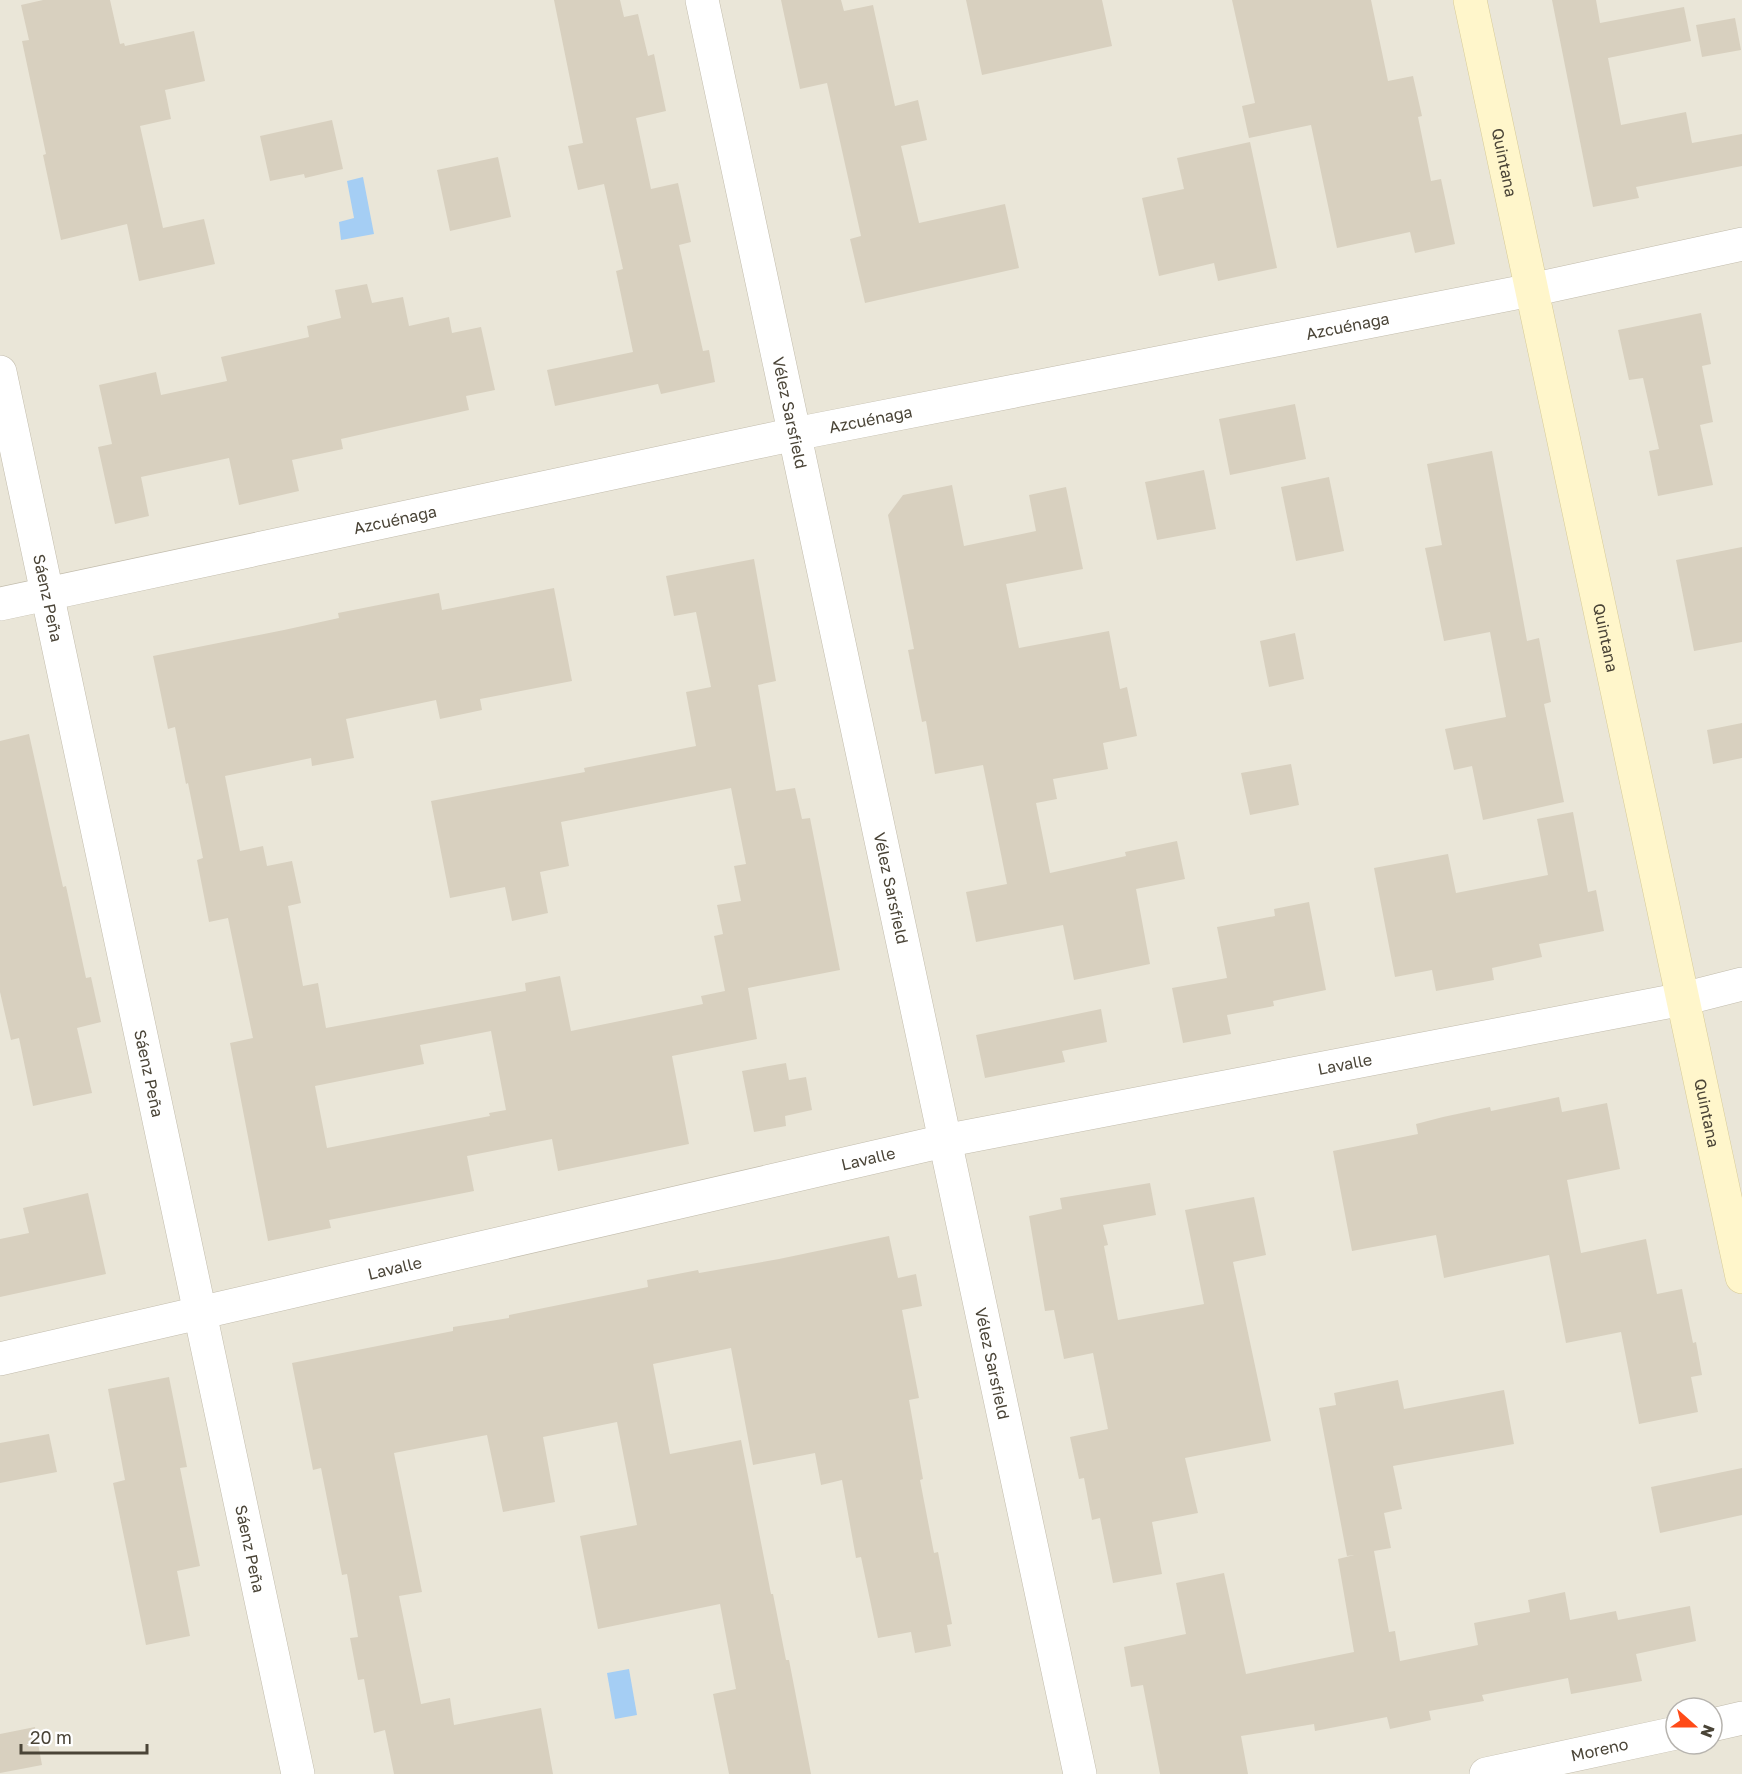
<svg xmlns="http://www.w3.org/2000/svg" width="1742" height="1774" font-family="'Golos Text',sans-serif">
<rect width="100%" height="100%" fill="#f6f3ea"/>
<path fill="#eae6d8" fill-rule="evenodd" d="M0,0H1742V1774H0ZM1676,1708H1712V1744H1676Z"/>
<g fill="#a5cef4">
<polygon points="363,177 374,234 341,240 339,222 354,218 347,181"/>
<polygon points="629,1669 637,1715 615,1719 607,1673"/>
</g>
<g fill="#d8d0bf" fill-rule="evenodd">
<polygon points="43,0 110,0 120,44 124,43 125,46 194,31 205,81 165,90 171,119 140,126 163,228 204,219 215,264 139,281 127,224 61,240 43,155 46,154 22,41 29,40 21,5"/>
<polygon points="554,0 620,0 624,17 638,14 648,56 654,54 666,111 636,118 651,189 678,183 691,242 679,245 703,351 709,350 715,382 661,394 658,384 555,406 547,370 633,352 616,271 623,269 604,184 578,190 568,146 583,143"/>
<polygon points="781,0 841,0 844,11 873,5 895,106 918,100 927,140 901,146 919,223 1005,204 1019,268 865,303 850,239 861,236 827,83 800,89"/>
<polygon points="966,0 1102,0 1112,46 982,75"/>
<polygon points="1232,0 1371,0 1388,81 1413,76 1422,116 1418,117 1431,181 1441,179 1455,244 1415,253 1410,232 1337,248 1311,125 1249,138 1242,106 1255,103"/>
<polygon points="1552,0 1596,0 1600,23 1684,7 1691,41 1608,58 1621,125 1686,112 1692,143 1742,134 1742,166 1636,187 1639,198 1593,207"/>
<polygon points="1735,18 1741,50 1702,57 1696,25"/>
<polygon points="332,120 343,169 305,178 304,174 270,181 260,136"/>
<polygon points="1250,142 1277,268 1218,281 1214,263 1159,276 1142,198 1184,189 1177,158"/>
<polygon points="498,157 511,217 450,231 437,170"/>
<polygon points="367,284 372,303 403,297 409,326 449,317 452,333 481,327 495,390 466,396 469,410 341,439 343,449 292,460 299,491 239,505 229,458 141,477 149,516 115,524 98,447 112,444 99,385 156,372 161,395 227,381 221,357 309,337 307,326 341,318 335,290"/>
<polygon points="1701,313 1711,364 1702,366 1713,422 1700,425 1713,485 1658,496 1649,451 1659,449 1643,378 1629,380 1618,330"/>
<polygon points="1295,404 1306,459 1230,475 1219,419"/>
<polygon points="1492,451 1527,641 1539,638 1551,702 1544,704 1564,802 1483,820 1472,766 1454,770 1445,729 1506,717 1490,632 1444,641 1425,548 1442,545 1427,464"/>
<polygon points="1204,470 1216,529 1157,540 1145,482"/>
<polygon points="1329,477 1344,551 1296,561 1281,487"/>
<polygon points="952,485 964,546 1036,531 1029,495 1066,487 1083,569 1006,584 1019,648 1109,631 1120,689 1127,687 1137,736 1103,743 1108,769 1053,779 1057,799 1036,803 1050,873 1126,856 1125,852 1177,841 1185,879 1136,889 1150,964 1074,980 1063,925 976,942 966,892 1007,884 983,765 935,774 926,721 922,722 908,650 914,649 888,515 903,495"/>
<polygon points="1742,547 1742,642 1694,651 1676,560"/>
<path d="M754,559L776,681L758,685L776,791L795,788L802,819L810,818L840,970L748,988L757,1039L672,1056L689,1144L558,1171L552,1139L467,1156L474,1191L329,1220L331,1228L268,1241L230,1043L253,1038L228,918L209,922L197,860L203,858L188,783L186,784L175,727L168,729L153,656L284,630L339,618L338,613L439,593L442,610L554,588L572,681L480,699L482,710L440,719L436,700L346,719L354,758L312,766L311,758L225,776L240,851L263,846L267,866L292,861L301,903L288,906L303,986L318,983L326,1028L526,991L525,983L560,976L571,1031L703,1004L701,996L725,991L714,936L723,934L717,905L741,901L734,866L746,864L731,788L561,822L569,866L540,872L548,913L512,921L505,887L450,898L431,801L585,772L584,768L696,746L686,692L711,687L696,612L674,616L666,576ZM491,1031L506,1110L489,1113L490,1116L327,1148L315,1086L424,1064L420,1045Z"/>
<polygon points="1295,633 1304,679 1269,687 1260,641"/>
<polygon points="1742,723 1742,758 1713,764 1707,730"/>
<polygon points="29,734 63,887 66,886 86,978 91,977 101,1022 77,1028 92,1093 33,1106 19,1038 11,1040 0,992 0,741"/>
<polygon points="1291,764 1299,805 1250,815 1241,773"/>
<polygon points="1573,812 1588,892 1596,890 1604,931 1539,944 1542,957 1492,968 1494,980 1436,991 1432,970 1395,977 1374,868 1448,854 1456,893 1548,875 1537,819"/>
<polygon points="1309,902 1326,990 1273,1001 1274,1006 1227,1015 1231,1034 1183,1043 1172,988 1227,978 1217,927 1275,916 1274,909"/>
<polygon points="1101,1009 1107,1042 1062,1051 1065,1062 985,1078 976,1035"/>
<polygon points="786,1063 789,1080 806,1077 812,1110 785,1116 786,1126 754,1132 742,1071"/>
<polygon points="1559,1097 1562,1112 1607,1103 1620,1169 1567,1180 1581,1253 1646,1239 1657,1294 1682,1289 1693,1343 1696,1342 1702,1375 1691,1377 1698,1412 1639,1424 1621,1332 1566,1343 1549,1255 1444,1278 1436,1235 1352,1251 1333,1151 1418,1134 1416,1124 1443,1117 1490,1107 1491,1111"/>
<polygon points="1150,1183 1156,1215 1103,1225 1108,1245 1104,1246 1118,1320 1204,1304 1185,1210 1254,1197 1266,1255 1233,1262 1271,1441 1185,1458 1198,1513 1152,1522 1162,1574 1113,1583 1100,1518 1092,1520 1084,1478 1079,1479 1070,1437 1108,1429 1093,1353 1064,1359 1054,1310 1045,1311 1029,1216 1062,1209 1060,1198"/>
<polygon points="88,1193 106,1274 0,1297 0,1239 29,1233 23,1208"/>
<polygon points="889,1236 898,1278 916,1274 922,1306 902,1310 919,1398 909,1400 923,1479 920,1480 934,1553 938,1552 952,1624 947,1625 951,1646 915,1653 911,1632 878,1638 861,1557 856,1558 842,1480 821,1485 815,1453 753,1465 731,1348 653,1364 670,1454 741,1440 771,1594 773,1594 786,1660 789,1660 811,1774 729,1774 713,1694 736,1689 720,1604 598,1629 580,1536 637,1525 617,1422 543,1437 555,1502 503,1512 487,1435 394,1453 422,1592 399,1596 421,1704 450,1698 454,1725 541,1708 553,1774 394,1774 385,1730 374,1733 364,1679 358,1680 350,1638 358,1637 347,1574 342,1575 321,1468 313,1470 292,1363 453,1331 453,1327 509,1318 509,1315 648,1287 647,1280 698,1270 699,1273 779,1259"/>
<polygon points="169,1377 187,1467 180,1468 200,1566 177,1571 190,1636 146,1645 113,1483 125,1480 108,1389"/>
<polygon points="1398,1380 1404,1409 1504,1390 1514,1444 1393,1466 1402,1509 1384,1513 1391,1548 1374,1551 1389,1632 1395,1631 1400,1661 1478,1645 1474,1623 1530,1612 1528,1600 1565,1592 1570,1620 1616,1611 1618,1620 1690,1606 1696,1641 1636,1654 1642,1681 1571,1694 1568,1678 1482,1695 1484,1701 1429,1711 1431,1720 1390,1729 1387,1717 1315,1731 1314,1724 1241,1736 1248,1774 1160,1774 1143,1685 1131,1687 1124,1647 1186,1634 1176,1583 1224,1573 1246,1674 1354,1652 1338,1559 1354,1555 1347,1556 1319,1408 1336,1405 1334,1393"/>
<polygon points="49,1434 57,1472 0,1483 0,1443"/>
<polygon points="1742,1468 1742,1515 1660,1533 1651,1487"/>
<polygon points="35,1727 42,1765 0,1773 0,1734"/>
</g>
<g fill="none" stroke-linecap="round" stroke-linejoin="round">
<defs>
<g id="minor">
<path id="s1" d="M702,0L1080,1774"/>
<path id="s2" d="M0,372L298,1774"/>
<path id="s3" d="M0,604L795,434L1531,290L1742,244"/>
<path id="s4" d="M0,1359L944,1141L1683,999L1742,984"/>
<polyline points="1712,1725 1742,1718"/>
<path id="s5" d="M1486,1774L1676,1733"/>
</g>
<g id="secondary">
<path id="s6" d="M1470,0L1742,1277"/>
</g>
</defs>
<use href="#minor" stroke="#c2bcac" stroke-width="34"/>
<use href="#secondary" stroke="#d7cb98" stroke-width="34"/>
<use href="#minor" stroke="#fff" stroke-width="33"/>
<use href="#secondary" stroke="#fff6cb" stroke-width="33"/>
</g>
<g text-anchor="middle" dominant-baseline="central" stroke-width="4.5" stroke-linejoin="round" paint-order="stroke">
<g font-size="16" fill="#4a4437" stroke="#fff">
<text stroke="none"><textPath href="#s6" startOffset="166">Quintana</textPath></text>
<text stroke="none"><textPath href="#s3" startOffset="1376">Azcuénaga</textPath></text>
<text stroke="none"><textPath href="#s1" startOffset="422">Vélez Sarsfield</textPath></text>
<text stroke="none"><textPath href="#s3" startOffset="890">Azcuénaga</textPath></text>
<text stroke="none"><textPath href="#s3" startOffset="404">Azcuénaga</textPath></text>
<text stroke="none"><textPath href="#s2" startOffset="231">Sáenz Peña</textPath></text>
<text stroke="none"><textPath href="#s6" startOffset="652">Quintana</textPath></text>
<text stroke="none"><textPath href="#s1" startOffset="908">Vélez Sarsfield</textPath></text>
<text stroke="none"><textPath href="#s4" startOffset="1377">Lavalle</textPath></text>
<text stroke="none"><textPath href="#s2" startOffset="717">Sáenz Peña</textPath></text>
<text stroke="none"><textPath href="#s6" startOffset="1138">Quintana</textPath></text>
<text stroke="none"><textPath href="#s4" startOffset="891">Lavalle</textPath></text>
<text stroke="none"><textPath href="#s4" startOffset="405">Lavalle</textPath></text>
<text stroke="none"><textPath href="#s1" startOffset="1394">Vélez Sarsfield</textPath></text>
<text stroke="none"><textPath href="#s2" startOffset="1203">Sáenz Peña</textPath></text>
<text stroke="none"><textPath href="#s5" startOffset="116">Moreno</textPath></text>
</g>
</g>
<g transform="translate(1694 1726) rotate(111)"><circle r="28" fill="#ffffff" stroke="#b7b4af" stroke-width="1.5"/>
<path d="M0-4.5L10 22L0 15L-10 22Z" fill="#ff4b18"/>
<text y="-9" font-size="16" font-weight="bold" text-anchor="middle" fill="#4a4437">N</text>
</g>
<path d="M21 1744v9h126v-9" fill="none" stroke="#4a4437" stroke-width="3"/>
<text x="30" y="1744" font-size="18" fill="#4a4437" stroke="#ffffff" stroke-width="4.5" paint-order="stroke">20 m</text>
</svg>
